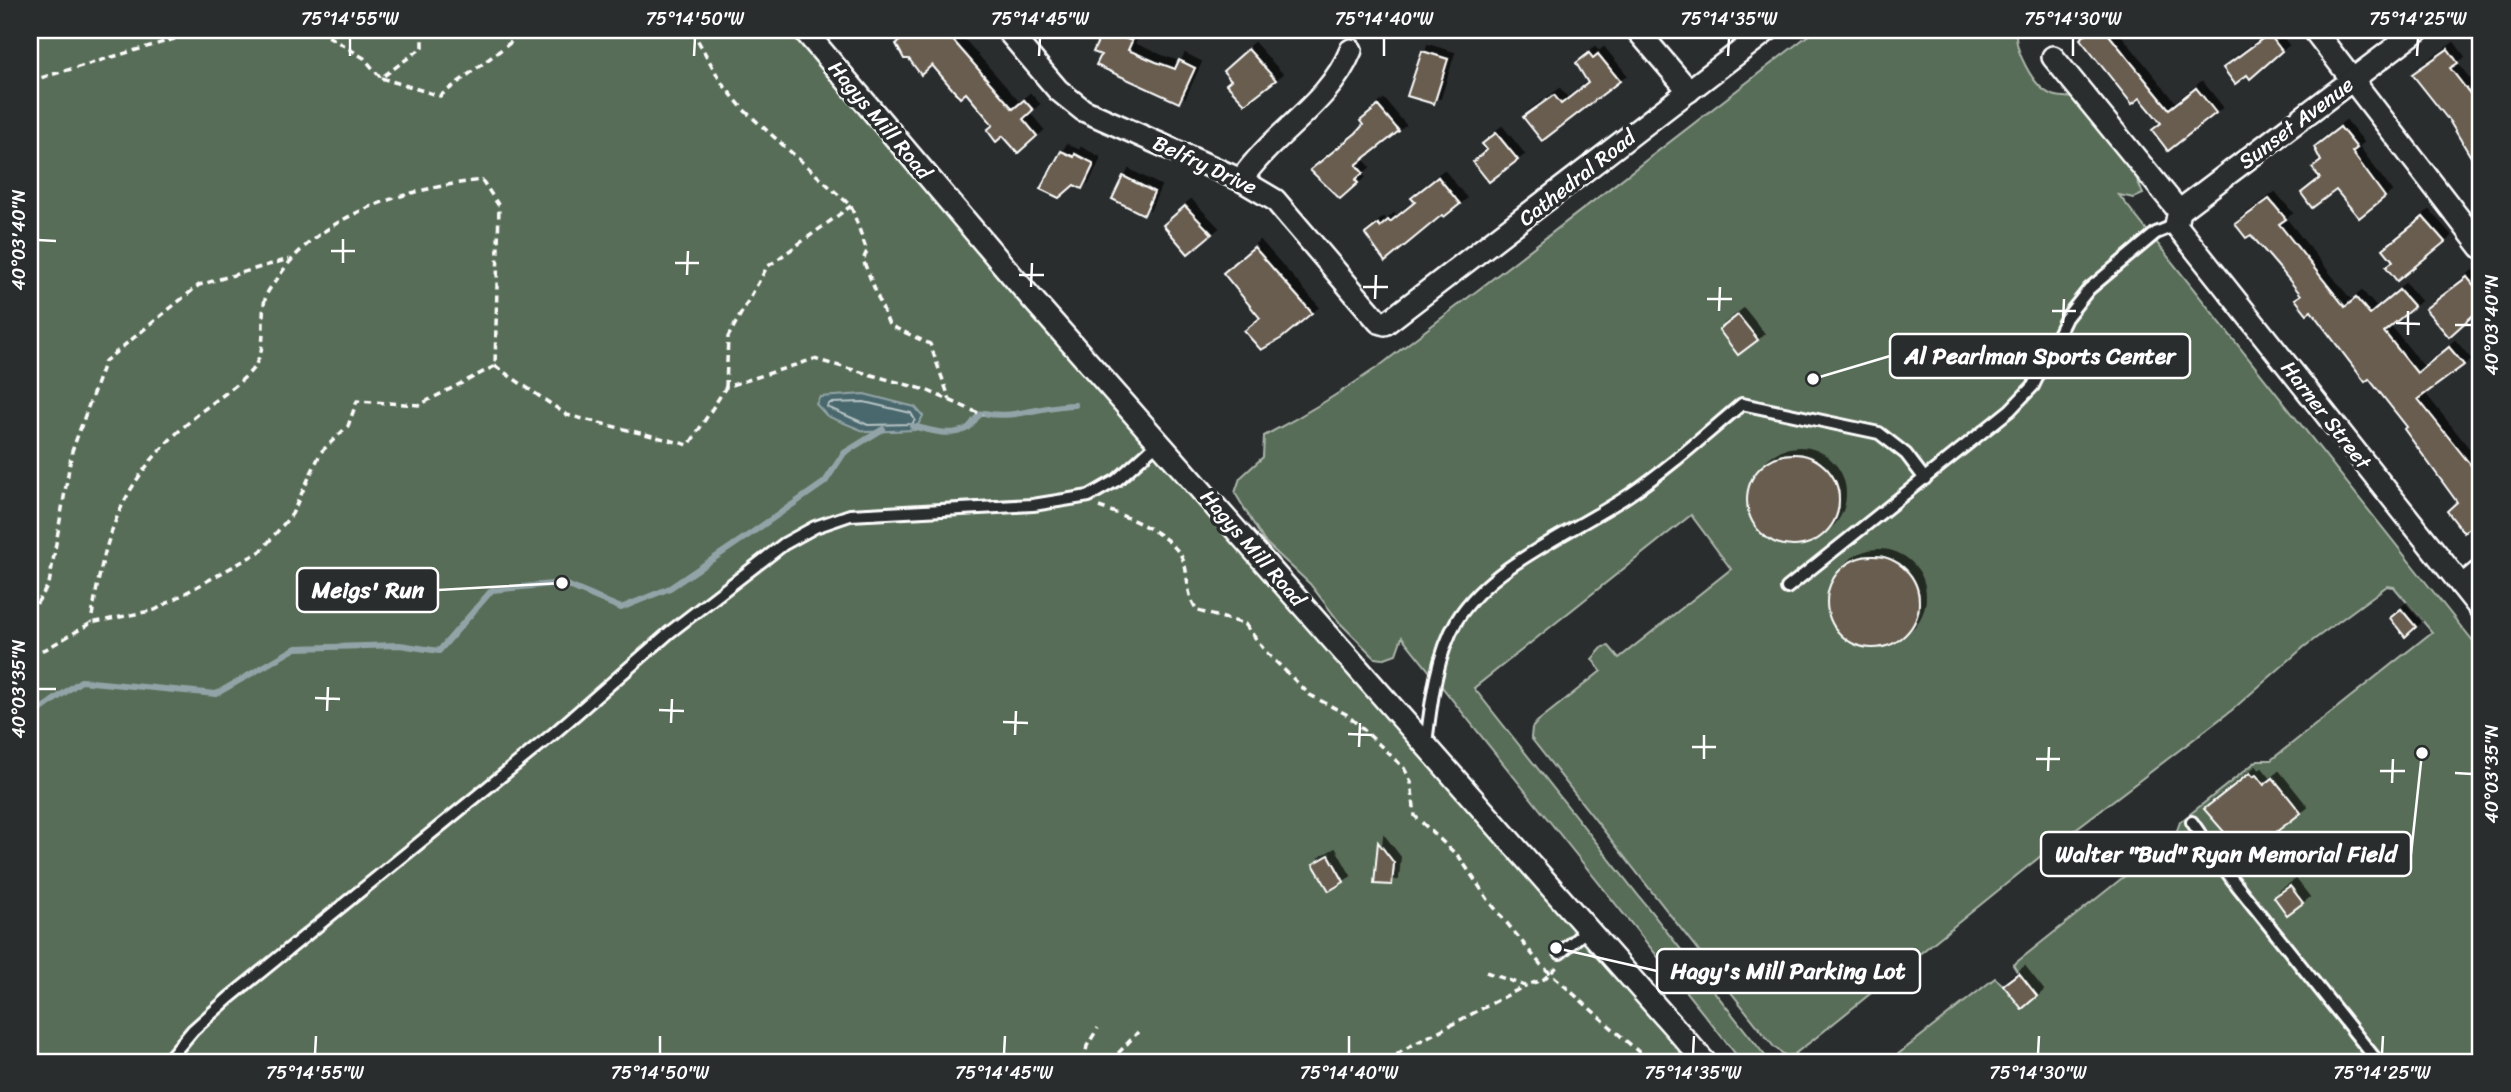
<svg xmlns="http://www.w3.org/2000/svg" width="2511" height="1092" font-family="Sriracha,sans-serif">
<defs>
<filter id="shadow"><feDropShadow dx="6" dy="-6" stdDeviation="0" flood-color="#0009"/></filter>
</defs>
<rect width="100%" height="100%" fill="#2a2d2e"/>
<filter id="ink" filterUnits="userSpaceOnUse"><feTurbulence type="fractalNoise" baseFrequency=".0143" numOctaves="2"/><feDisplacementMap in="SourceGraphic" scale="14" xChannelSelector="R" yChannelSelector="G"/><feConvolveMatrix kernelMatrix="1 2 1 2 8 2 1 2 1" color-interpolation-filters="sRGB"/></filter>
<g filter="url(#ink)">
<g fill="#586d58" stroke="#acb6ac" stroke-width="2">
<polygon points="30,30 794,30 1693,1062 30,1062"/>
<path d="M1815,30H2016C2014,49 2032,85 2050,94C2057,98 2065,96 2073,98L2134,172L2143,194L2134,198L2119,195L2481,652V1062H1888L1995,978L2003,985L2018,973L2013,965L2175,836L2180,822L2258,760H2271L2432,632L2394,587L2387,586L2304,647L2232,710L2052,847L1813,1040L1793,1055L1786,1056L1774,1047L1531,738L1532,728L1537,722L1601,671L1592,659L1603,647L1609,646L1619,658L1731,569L1691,515L1474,688L1770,1062H1742L1402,637L1396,654L1382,659L1375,658L1340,623L1310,584L1264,541L1235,493L1240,478L1263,457L1264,436C1306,414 1344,391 1382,364Z"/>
</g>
<polygon fill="#4a686d" stroke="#92a4a7" stroke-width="2" points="864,394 915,407 923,416 915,430 866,432 827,416 816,404 820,397"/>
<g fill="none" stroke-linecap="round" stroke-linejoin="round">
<polygon stroke="#b7c3c5" stroke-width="2" points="864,402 911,413 915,420 912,424 868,425 827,407 830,403"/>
<g stroke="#92a4a7" stroke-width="6">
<path d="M912,426C931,430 950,438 968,428C975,423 974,416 984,413C1013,420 1044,405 1075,405"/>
<polyline points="30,717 81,681 216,694 296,648 400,645 439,651 492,590 562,583 621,608 670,588 750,534 825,482 844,453 883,429"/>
</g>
</g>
<g fill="#685d4f" stroke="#fff" stroke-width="2" filter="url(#shadow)">
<polygon points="912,30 944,30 1013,109 1024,100 1033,110 1023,119 1037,136 1018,153 1003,136 996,142 987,130 993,125 966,93 960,98 932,65 921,75 909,59 904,59 896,44"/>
<polygon points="1103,30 1132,41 1128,50 1156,62 1175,69 1179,60 1195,68 1179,103 1096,65 1101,55 1093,52"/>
<polygon points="2091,30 2105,30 2169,109 2196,88 2216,113 2168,151 2152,130 2161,123 2140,98 2132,104 2080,39"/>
<polygon points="2269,34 2282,51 2250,79 2247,75 2235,84 2223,68"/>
<polygon points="1248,49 1276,80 1245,104 1226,84 1231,80 1223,71"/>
<polygon points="2448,49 2458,63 2450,68 2481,108 2481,149 2471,157 2450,122 2412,74"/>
<polygon points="1422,51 1448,59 1434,104 1407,96"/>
<polygon points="1589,53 1593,58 1598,54 1620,81 1542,141 1523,117 1554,95 1561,104 1588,83 1576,63"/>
<polygon points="1378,106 1399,131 1356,165 1363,173 1355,180 1358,183 1340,199 1310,170 1356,133 1363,125 1360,121"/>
<polygon points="2340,127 2357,148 2352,152 2385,197 2359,218 2336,190 2312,208 2301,193 2320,178 2312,168 2321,161 2314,147"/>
<polygon points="1496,133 1518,160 1489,182 1473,162 1487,150 1482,144"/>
<polygon points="1061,151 1074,157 1075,154 1093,163 1093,166 1082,189 1074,185 1059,198 1040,189"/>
<polygon points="1123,176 1154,192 1144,215 1112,199"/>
<polygon points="1438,177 1460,204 1444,217 1442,215 1385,262 1365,234 1378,224 1380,227 1388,220 1390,222 1415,202 1411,198"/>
<polygon points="2269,199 2286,219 2279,224 2345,307 2356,298 2370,314 2399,290 2414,307 2384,332 2417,373 2449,347 2464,365 2418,399 2481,478 2481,516 2464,533 2447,511 2457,502 2404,429 2407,427 2369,379 2365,382 2311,311 2307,314 2295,299 2301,295 2281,270 2251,235 2246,238 2235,224"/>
<polygon points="1185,206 1212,234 1188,254 1163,225"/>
<polygon points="2423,217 2445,242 2397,281 2386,267 2393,261 2383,249"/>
<polygon points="1254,247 1312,313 1282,338 1261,350 1244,331 1260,318 1223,273"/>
<polygon points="2467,277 2481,294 2481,308 2449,337 2425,309"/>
<polygon points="1738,315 1758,340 1738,355 1719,330"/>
<circle cx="1793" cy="500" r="46"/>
<circle cx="1873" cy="602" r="46"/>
<polygon points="2401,609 2416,627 2405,637 2390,618"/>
<polygon points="2250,773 2253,777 2256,775 2264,785 2273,778 2301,813 2245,856 2204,809"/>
<polygon points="1378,842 1394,863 1392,885 1374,884"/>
<polygon points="1329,855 1344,882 1329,891 1313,864"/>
<polygon points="2290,886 2303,903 2287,915 2274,897"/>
<polygon points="2019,973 2037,996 2022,1009 2003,985"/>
</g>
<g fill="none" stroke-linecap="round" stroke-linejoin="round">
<defs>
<g id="service">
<polyline points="1787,588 2010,410 2033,386 2066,318 2089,289 2156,233 2176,225"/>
<path d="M1426,744C1431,703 1436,656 1457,620C1491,564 1576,531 1629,495C1669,468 1705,435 1742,404L1879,433L1906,454L1925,479"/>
<polyline points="2192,822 2231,878 2378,1062"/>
<polyline points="1560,953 1588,929"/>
<polyline points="166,1062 193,1030 230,997 552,735 670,632 784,544 815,527 850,515 1033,505 1089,496 1117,480 1160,441"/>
</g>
<g id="minor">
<polyline points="804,30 1020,285 1705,1062"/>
<polyline points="1007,30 1058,90 1083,110 1241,180 1275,200 1379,322 1385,324 1768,30"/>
<polyline points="1637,30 1689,91"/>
<polyline points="2314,30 2481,247"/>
<polyline points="2418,30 2179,211 2176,225 2481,610"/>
<polyline points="2053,57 2179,211"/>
<path d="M1241,180C1273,132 1328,106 1351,50"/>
<polyline points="2462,586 2481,570"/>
</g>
</defs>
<use href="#service" stroke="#fff" stroke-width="16"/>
<use href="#minor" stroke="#fff" stroke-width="26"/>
<g stroke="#fff" stroke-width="3.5" stroke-dasharray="7 5" stroke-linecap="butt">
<polyline points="318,30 364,58 381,78 423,47 423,30"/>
<polyline points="692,30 721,82 744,110 851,206 867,251 863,260 889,325 930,344 950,400"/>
<polyline points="381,78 440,96 527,30"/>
<polyline points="30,81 205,30"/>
<polyline points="495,366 567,415 689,445 726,387 814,359 926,390 983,415"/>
<polyline points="726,387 728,337 767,267 851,206"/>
<path d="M1099,507C1125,516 1163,530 1180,554C1191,571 1183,592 1198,611L1245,624L1265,651L1310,695L1346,714L1365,731L1404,768L1411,782L1415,816L1460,858L1489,901L1541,965L1650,1062"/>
<polyline points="30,614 49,584 72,451 105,361 199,285 289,259"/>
<path d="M30,653L46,649L91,623L155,610L261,551L292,514L321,452L348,426L357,401L419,405L495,366L499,206L482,180C410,188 319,213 278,278C274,283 268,290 266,296C258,320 271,349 250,372C232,391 207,405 188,423C120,482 104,537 91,623"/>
<polyline points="1486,972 1525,986 1544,979 1558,966"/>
<polyline points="1084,1062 1087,1046 1098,1028"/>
<polyline points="1110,1062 1138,1032"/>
<polyline points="1387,1062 1403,1050 1525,986"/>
</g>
<use href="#service" stroke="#2a2d2e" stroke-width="10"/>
<use href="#minor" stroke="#2a2d2e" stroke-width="21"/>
</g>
</g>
<path fill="none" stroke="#fff" stroke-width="2.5" d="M350,56V38M694,56L695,38M1039,56L1040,38M1384,56V38M1728,56L1729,38M2073,56V38M2417,56L2418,38M38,240L56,241M331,251H355M343,263V239M675,263H699M687,275L688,251M1019,275H1044M1031,287L1032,263M1363,287H1388M1375,299L1376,275M1707,299H1732M1719,311L1720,287M2052,311H2076M2063,323L2064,299M2396,323L2420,324M2455,325H2472M2408,335V311M38,689H56M315,698L340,699M659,710L684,711M327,711L328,687M1003,722L1028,723M671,723L672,699M1348,734L1372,735M1015,735L1016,711M1359,747L1360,723M1692,747H1716M1704,759V735M2036,759H2060M2048,771L2049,747M2380,771H2405M2455,773L2472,774M2392,783L2393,759M315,1054L316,1036M660,1054V1036M1004,1054L1005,1036M1349,1054V1036M1693,1054L1694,1036M2038,1054L2039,1036M2382,1054L2383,1036"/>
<g text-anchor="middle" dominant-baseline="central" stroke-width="7" stroke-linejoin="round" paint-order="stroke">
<g font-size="21" fill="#fff" stroke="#2a2d2e">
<text transform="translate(880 120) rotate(50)">Hagys Mill Road</text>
<text transform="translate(2296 123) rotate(-37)">Sunset Avenue</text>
<text transform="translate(1205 165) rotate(25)">Belfry Drive</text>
<text transform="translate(1577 178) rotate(-38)">Cathedral Road</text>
<text transform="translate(2326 415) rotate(52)">Harner Street</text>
<text transform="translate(1253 548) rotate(49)">Hagys Mill Road</text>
</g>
</g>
<path fill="none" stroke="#fff" stroke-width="2.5" d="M1813 379L1890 356M562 583L438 590M2422 753L2411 854M1556 948L1657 971"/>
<g fill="#fff" stroke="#2a2d2e" stroke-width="2.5">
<circle cx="1813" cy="379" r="7"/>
<circle cx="562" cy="583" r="7"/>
<circle cx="2422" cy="753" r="7"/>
<circle cx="1556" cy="948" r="7"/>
</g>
<g fill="#2a2d2e" stroke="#fff" stroke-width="2.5">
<rect x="1890" y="334" width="300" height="44" rx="7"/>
<rect x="297" y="568" width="141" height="44" rx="7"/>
<rect x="2041" y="832" width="370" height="44" rx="7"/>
<rect x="1657" y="949" width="263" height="44" rx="7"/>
</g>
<g font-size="23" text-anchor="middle" font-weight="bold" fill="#fff">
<text x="2040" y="364">Al Pearlman Sports Center</text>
<text x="368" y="598">Meigs' Run</text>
<text x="2226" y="862">Walter "Bud" Ryan Memorial Field</text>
<text x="1788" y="979">Hagy's Mill Parking Lot</text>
</g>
<rect width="2511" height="1092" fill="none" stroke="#2a2d2e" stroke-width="77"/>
<rect x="38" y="38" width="2434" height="1016" fill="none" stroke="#fff" stroke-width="2.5"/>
<g font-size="18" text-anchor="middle" fill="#fff">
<text x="350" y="25">75°14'55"W</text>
<text x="695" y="25">75°14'50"W</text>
<text x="1040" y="25">75°14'45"W</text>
<text x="1384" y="25">75°14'40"W</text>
<text x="1729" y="25">75°14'35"W</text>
<text x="2073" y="25">75°14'30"W</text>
<text x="2418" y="25">75°14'25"W</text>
<text transform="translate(19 240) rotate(-90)" y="6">40°03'40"N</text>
<text transform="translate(2492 325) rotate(-90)" y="6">40°03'40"N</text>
<text transform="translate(19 689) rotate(-90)" y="6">40°03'35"N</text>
<text transform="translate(2492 774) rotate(-90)" y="6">40°03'35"N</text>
<text x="315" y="1079">75°14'55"W</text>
<text x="660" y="1079">75°14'50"W</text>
<text x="1004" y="1079">75°14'45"W</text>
<text x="1349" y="1079">75°14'40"W</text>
<text x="1693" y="1079">75°14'35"W</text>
<text x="2038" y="1079">75°14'30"W</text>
<text x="2382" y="1079">75°14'25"W</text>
</g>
</svg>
